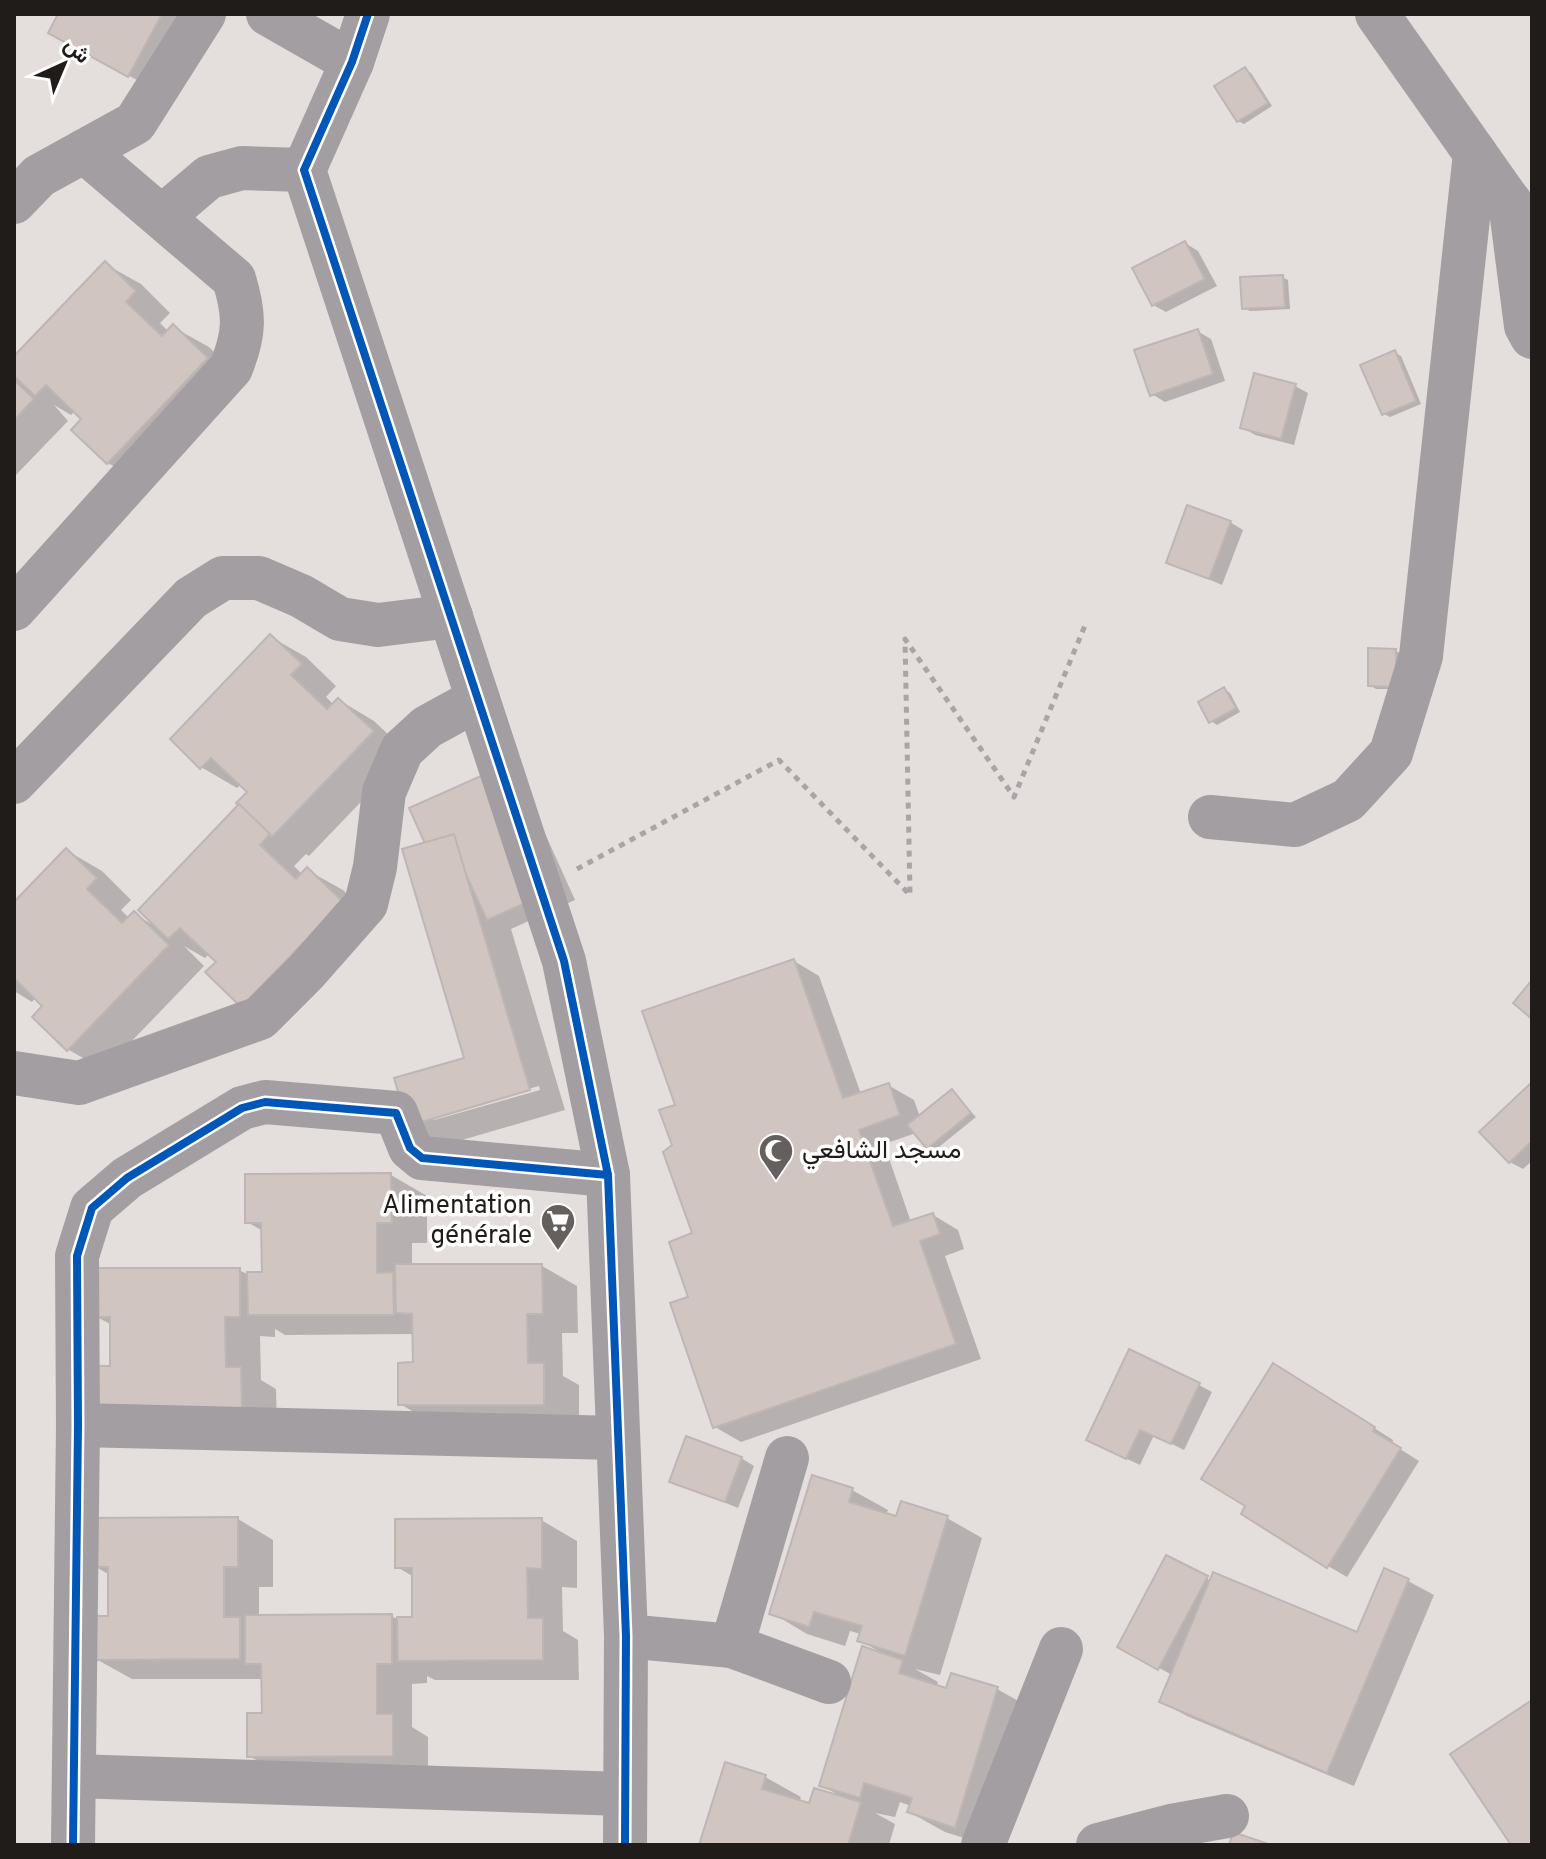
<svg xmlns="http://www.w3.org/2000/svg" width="1546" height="1859" font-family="Overpass,Vazirmatn,sans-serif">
<rect width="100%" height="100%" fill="#e4dedc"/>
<g fill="#0003" fill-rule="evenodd">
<polygon points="60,14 188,14 148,86 70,44"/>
<polygon points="1245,69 1251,73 1272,106 1244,124 1238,121"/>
<polygon points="1185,243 1198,251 1217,286 1166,312 1153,305"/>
<polygon points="105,264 141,284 170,313 160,323 169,332 173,327 209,347 243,380 144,483 108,463 84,419 75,411 71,415 54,405 68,421 14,477 14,377 16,378 14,359"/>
<polygon points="1282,277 1288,280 1290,309 1250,311 1244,308"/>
<polygon points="1197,331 1211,339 1225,381 1165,402 1152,394"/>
<polygon points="1395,353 1401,356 1421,404 1390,417 1384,414"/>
<polygon points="1295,386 1308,393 1294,445 1255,435 1242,427"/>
<polygon points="1230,522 1243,530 1222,585 1169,562"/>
<polygon points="271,637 306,657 336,686 326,697 334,705 339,700 374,721 408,753 309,856 306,854 294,866 303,875 307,870 343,890 377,923 278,1026 210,953 205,958 184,946 204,966 104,1070 69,1050 35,1017 45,1006 36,997 32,1002 14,991 14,905 66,850 102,871 131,900 121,910 129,918 134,914 157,927 250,792 241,784 237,788 201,767"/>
<polygon points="1396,651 1402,654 1402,689 1376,689 1370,685"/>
<polygon points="1224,689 1230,693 1240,712 1217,725 1211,721"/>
<path d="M521,780L575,900L511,929L565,1110L445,1145L410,1125L467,1059L427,844ZM539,1086L540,1090L434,1120V1116Z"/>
<polygon points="794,961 819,976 861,1094 888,1085 914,1100 920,1117 952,1092 976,1117 934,1151 916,1133 884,1144 911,1222 933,1215 958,1230 964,1249 945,1256 981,1359 741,1442 715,1427 691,1298 694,1235 674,1146 677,1106"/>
<polygon points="1532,1085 1532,1161 1523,1169 1510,1162"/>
<polygon points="391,1175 427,1196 427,1243 412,1243 412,1266 542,1266 577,1286 578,1333 562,1333 563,1376 579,1385 579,1425 436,1425 400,1404 415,1364 414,1334 285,1335 275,1329 275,1337 260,1336 261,1380 276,1389 277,1428 112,1368 112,1325 95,1316 239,1270 247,1274 264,1274 263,1231 247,1222"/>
<polygon points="1293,1377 1393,1440 1392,1444 1419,1461 1347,1577 1328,1566"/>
<polygon points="1199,1385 1212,1392 1184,1450 1154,1435 1140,1465 1102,1447"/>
<polygon points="741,1458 754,1466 738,1508 672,1481"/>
<polygon points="852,1490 888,1510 886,1515 898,1519 947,1518 982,1538 940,1675 915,1669 938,1682 936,1687 947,1690 997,1689 1033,1709 986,1845 945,1832 909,1812 911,1806 900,1802 895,1817 875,1813 895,1824 889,1845 701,1845 765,1777 801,1797 799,1802 810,1806 842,1797 821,1785 882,1653 859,1640 861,1634 850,1631 845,1646 807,1634 772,1613"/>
<polygon points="238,1519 273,1540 273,1587 259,1587 259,1617 391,1616 397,1619 414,1619 414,1577 397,1567 541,1520 577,1541 577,1588 562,1587 563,1631 578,1640 579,1680 435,1680 427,1676 427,1683 412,1684 412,1727 428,1737 428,1776 285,1776 249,1756 264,1715 263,1679 132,1679 96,1659 110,1618 110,1575 94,1566"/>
<polygon points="1167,1557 1211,1581 1358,1635 1408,1581 1434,1595 1354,1786 1187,1716 1161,1702 1172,1675 1120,1646"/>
</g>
<g fill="#d1c5c1" stroke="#bcb7b5" stroke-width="2">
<polygon points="58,14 162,14 128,77 48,33"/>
<polygon points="1245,67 1268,103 1237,122 1214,86"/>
<polygon points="1185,241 1205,279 1152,306 1132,268"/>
<polygon points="105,261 136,291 126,302 162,336 173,324 208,358 107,464 71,430 81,419 46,385 35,396 14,376 14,356"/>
<polygon points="1283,275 1285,307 1242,309 1240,277"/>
<polygon points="1198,329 1213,374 1150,396 1134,350"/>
<polygon points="1395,350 1416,401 1382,415 1360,365"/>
<polygon points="1254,373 1296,384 1281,439 1240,428"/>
<polygon points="14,380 34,399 14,420"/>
<polygon points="1187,505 1231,521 1209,579 1166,563"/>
<polygon points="270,634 302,664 291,675 327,709 338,698 374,731 272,837 236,803 247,792 211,758 200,769 170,739"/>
<polygon points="1368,648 1396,649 1396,687 1368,686"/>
<polygon points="1224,687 1236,708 1209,723 1198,702"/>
<polygon points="501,767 556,889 487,920 463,868 441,879 409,808"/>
<polygon points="239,804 270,834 260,845 296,879 307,867 343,902 241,1007 205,972 216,962 180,928 168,939 138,910"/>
<polygon points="454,834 530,1090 408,1126 394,1078 464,1058 402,849"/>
<polygon points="66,848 97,878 87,889 122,923 134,911 169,945 67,1051 32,1017 42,1006 14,978 14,902"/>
<polygon points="794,959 843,1098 889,1083 900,1115 859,1130 893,1226 933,1213 940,1234 920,1241 956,1344 713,1428 670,1303 688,1297 669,1242 692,1233 663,1152 672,1145 659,1110 675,1105 642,1011"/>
<polygon points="1532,980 1532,1019 1513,1003"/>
<polygon points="1532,1082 1532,1141 1509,1163 1479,1132"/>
<polygon points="952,1089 971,1113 927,1149 907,1125"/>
<polygon points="391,1173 392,1223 377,1223 377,1273 393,1272 394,1315 248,1315 247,1272 262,1272 261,1223 245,1223 245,1174"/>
<polygon points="395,1264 542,1264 543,1314 527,1314 528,1363 544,1363 544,1405 398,1405 398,1363 413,1362 412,1314 396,1313"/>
<polygon points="93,1268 240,1268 240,1317 225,1317 226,1367 241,1367 242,1409 96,1410 96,1366 110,1366 110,1317 93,1317"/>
<polygon points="1129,1349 1200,1383 1171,1444 1140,1430 1126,1459 1086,1440"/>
<polygon points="1273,1363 1375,1427 1373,1431 1401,1448 1327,1568 1241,1514 1245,1506 1201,1479"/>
<polygon points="686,1436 742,1457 725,1502 669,1482"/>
<polygon points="812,1475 853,1488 849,1502 896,1516 901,1501 948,1516 905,1656 857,1641 862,1626 814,1612 809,1627 769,1614"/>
<polygon points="238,1517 238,1567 224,1567 224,1617 240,1617 240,1659 94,1660 94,1616 108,1616 108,1567 92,1567 91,1518"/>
<polygon points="542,1518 542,1569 527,1568 528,1618 543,1618 543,1660 398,1661 397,1617 412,1617 412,1568 395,1568 395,1519"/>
<polygon points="1166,1555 1208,1576 1158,1670 1117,1647"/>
<polygon points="1384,1568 1409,1579 1327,1773 1159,1702 1213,1572 1357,1632"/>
<polygon points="392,1614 392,1664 377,1664 377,1714 393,1714 393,1756 247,1757 247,1713 262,1713 261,1664 245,1664 245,1615"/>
<polygon points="862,1646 903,1660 899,1673 946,1688 951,1673 998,1687 955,1828 907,1812 912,1798 864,1783 860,1798 819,1786"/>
<polygon points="1532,1700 1532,1845 1511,1845 1450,1754"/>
<polygon points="725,1762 766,1775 762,1789 809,1803 814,1788 861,1802 848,1845 699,1845"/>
<polygon points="1233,1832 1271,1845 1229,1845"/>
</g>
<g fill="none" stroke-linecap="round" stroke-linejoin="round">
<polyline stroke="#a9a5a6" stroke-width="5" stroke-dasharray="6 6" stroke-linecap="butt" points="577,869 779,760 910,895 905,639 1014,797 1086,623"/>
<g stroke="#a39ea2" stroke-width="44">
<polyline points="268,14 352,62"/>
<polyline points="368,14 352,62 304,170 564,961 608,1175 626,1636 625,1845"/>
<polyline points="1377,14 1532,234"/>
<polyline points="14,202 39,176 135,123 204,14"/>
<polyline points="1510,202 1526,326 1532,337"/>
<polyline points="163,216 209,177 242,168 304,170"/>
<path d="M14,609L231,368C245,333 245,315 234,279L84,151"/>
<polyline points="14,782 191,598 223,578 259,578 301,596 340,619 378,625 451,616"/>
<polyline points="1210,817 1295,825 1348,800 1391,753 1421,656 1475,153"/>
<polyline points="14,1073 79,1083 260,1018 306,972 366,904 375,867 384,792 402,750 427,727 478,699"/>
<polyline points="78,1425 617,1438"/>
<polyline points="626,1636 732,1646 829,1682"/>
<polyline points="732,1646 787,1458"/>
<polyline points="74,1776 623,1794"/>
<polyline points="73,1845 78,1425 77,1256 92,1208 127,1178 242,1108 265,1102 396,1113 410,1148 422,1158 608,1175"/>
<polyline points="983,1845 1061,1649"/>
<polyline points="1098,1845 1171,1826 1227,1816"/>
</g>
<defs>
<g id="cycleway">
<polyline points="368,14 352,62 304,170 564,961 608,1175 626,1636 625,1845"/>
<polyline points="73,1845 78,1425 77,1256 92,1208 127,1178 242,1108 265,1102 396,1113 410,1148 422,1158 608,1175"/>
</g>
</defs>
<use href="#cycleway" stroke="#fff" stroke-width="13"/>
<use href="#cycleway" stroke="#0057b8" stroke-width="8"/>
</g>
<defs>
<symbol id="mosque-pin" viewBox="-11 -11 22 30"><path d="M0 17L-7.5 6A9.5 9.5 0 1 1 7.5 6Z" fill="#65605e" stroke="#fff"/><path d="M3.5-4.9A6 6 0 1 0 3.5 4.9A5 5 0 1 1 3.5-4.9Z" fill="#fff"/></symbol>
<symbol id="supermarket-pin" viewBox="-11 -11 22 30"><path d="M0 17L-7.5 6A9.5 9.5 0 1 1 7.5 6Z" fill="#65605e" stroke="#fff"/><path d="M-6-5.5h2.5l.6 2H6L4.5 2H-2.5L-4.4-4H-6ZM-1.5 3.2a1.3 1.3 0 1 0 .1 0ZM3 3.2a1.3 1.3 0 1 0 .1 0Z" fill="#fff"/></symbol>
</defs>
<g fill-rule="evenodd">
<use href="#mosque-pin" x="756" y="1131" width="40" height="54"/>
<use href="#supermarket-pin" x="538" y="1201" width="40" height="54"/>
</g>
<g text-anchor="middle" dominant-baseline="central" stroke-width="7" stroke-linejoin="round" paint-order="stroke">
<g font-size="26" fill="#201c1a" stroke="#fff" text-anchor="start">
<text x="802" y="1151">مسجد الشافعي</text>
<text x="532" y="1206" text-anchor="end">Alimentation<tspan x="532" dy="30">générale</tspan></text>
</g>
</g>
<rect width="1546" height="1859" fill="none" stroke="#201c1a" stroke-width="32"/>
<g transform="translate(64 64) rotate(44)" stroke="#ffffff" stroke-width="6" paint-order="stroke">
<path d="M0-6L14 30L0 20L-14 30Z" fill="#201c1a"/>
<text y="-12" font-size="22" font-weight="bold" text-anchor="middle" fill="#201c1a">ش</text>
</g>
</svg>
